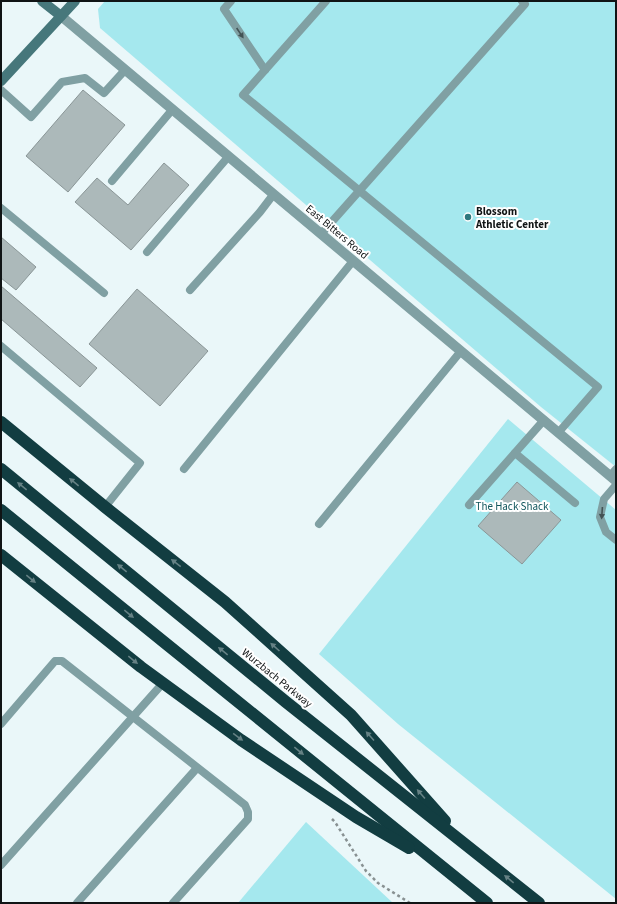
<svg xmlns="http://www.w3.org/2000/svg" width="617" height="904" font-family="'Source Sans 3',sans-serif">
<rect width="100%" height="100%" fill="#eaf7f9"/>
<g fill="#a5e8ee">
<polygon points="105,1 616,1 616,467 541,407 100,28 98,9"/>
<polygon points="508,419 616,510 616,899 398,724 319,654"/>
<polygon points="306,822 393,903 238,903"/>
</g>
<g fill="#acb9ba" stroke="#8a9697">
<polygon points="83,90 125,125 68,192 26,156"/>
<polygon points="164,163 189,185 131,250 75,202 97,178 128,205"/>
<polygon points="1,237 36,267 16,290 1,278"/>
<polygon points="1,286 97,368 80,387 1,319"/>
<polygon points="137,289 208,351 160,406 89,344"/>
<polygon points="517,482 561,520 522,564 478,526"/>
</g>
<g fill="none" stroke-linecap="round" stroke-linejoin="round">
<polyline stroke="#889192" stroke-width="2.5" stroke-dasharray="3 3" stroke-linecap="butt" points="332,819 335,822 366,871 378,883 410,903"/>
<g stroke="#80a0a3" stroke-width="8">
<polyline points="231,1 224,9 265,70"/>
<polyline points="326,1 243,95 598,387 558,433"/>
<polyline points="1,90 31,117 62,82 85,78 104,93 125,70"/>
<polyline points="112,181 172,110"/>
<polyline points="1,208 104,293"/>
<polyline points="321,234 525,4 522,1"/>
<polyline points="147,252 228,157"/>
<polyline points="190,290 260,212 273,195"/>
<polyline points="1,346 140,463 105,507"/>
<polyline points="515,453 575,503"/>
<polyline points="184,469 353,261"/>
<polyline points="610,476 616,469"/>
<polyline points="616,485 604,499 600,517 606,532 616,540"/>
<polyline points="469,505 544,420"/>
<polyline points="319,524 461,351"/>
<polyline points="1,724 55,661 62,661 245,805 248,812 248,819 173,903"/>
<polyline points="1,865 163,683"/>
<polyline points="77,903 197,768"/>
</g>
<polyline stroke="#80a0a3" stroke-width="10" points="61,16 616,481"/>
<g stroke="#46777b" stroke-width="10">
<polyline points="42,1 61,16"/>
<polyline points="1,81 75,1"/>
</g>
<g stroke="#123d41" stroke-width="12">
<polyline points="1,422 105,507 225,602 351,715 445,821"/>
<polyline points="1,469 286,702 539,903"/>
<path d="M1,510C163,641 325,773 487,903"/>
<polyline points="1,555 141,667 241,740 356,817 409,848"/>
</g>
</g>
<defs><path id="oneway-solid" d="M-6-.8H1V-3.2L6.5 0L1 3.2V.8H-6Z"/></defs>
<g fill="#425355">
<use href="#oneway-solid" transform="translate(240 33) rotate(56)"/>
<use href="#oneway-solid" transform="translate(602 513) rotate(94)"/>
</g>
<g fill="#658184">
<use href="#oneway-solid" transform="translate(74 482) rotate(-141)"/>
<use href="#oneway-solid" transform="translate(22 486) rotate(-141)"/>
<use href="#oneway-solid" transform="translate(176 563) rotate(-142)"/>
<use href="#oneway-solid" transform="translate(122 568) rotate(-141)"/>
<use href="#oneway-solid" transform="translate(31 579) rotate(39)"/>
<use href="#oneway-solid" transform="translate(129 614) rotate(39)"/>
<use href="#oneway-solid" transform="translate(275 647) rotate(-138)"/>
<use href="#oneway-solid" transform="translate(223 651) rotate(-141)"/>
<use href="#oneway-solid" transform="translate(133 660) rotate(39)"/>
<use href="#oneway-solid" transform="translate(370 736) rotate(-132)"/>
<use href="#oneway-solid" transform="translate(238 737) rotate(36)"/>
<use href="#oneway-solid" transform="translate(299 751) rotate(39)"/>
<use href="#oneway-solid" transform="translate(421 794) rotate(-131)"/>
<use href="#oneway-solid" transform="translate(509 879) rotate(-141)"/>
</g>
<circle fill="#2f787e" stroke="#fff" stroke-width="1.5" cx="468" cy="217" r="4"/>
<g text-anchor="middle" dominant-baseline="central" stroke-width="4" stroke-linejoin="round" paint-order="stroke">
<g font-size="11" font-weight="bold" fill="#101415" stroke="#fff" text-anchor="start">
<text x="476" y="211">Blossom<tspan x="476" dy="13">Athletic Center</tspan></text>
</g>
<g font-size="11" fill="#101415" stroke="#fff">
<text transform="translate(337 232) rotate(40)">East Bitters Road</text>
<text transform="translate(277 678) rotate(39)">Wurzbach Parkway</text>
</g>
<g font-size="11" fill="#11565c" stroke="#fff">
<text x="512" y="506">The Hack Shack</text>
</g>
</g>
<rect width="617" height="904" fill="none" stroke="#101415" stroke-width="4"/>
</svg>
